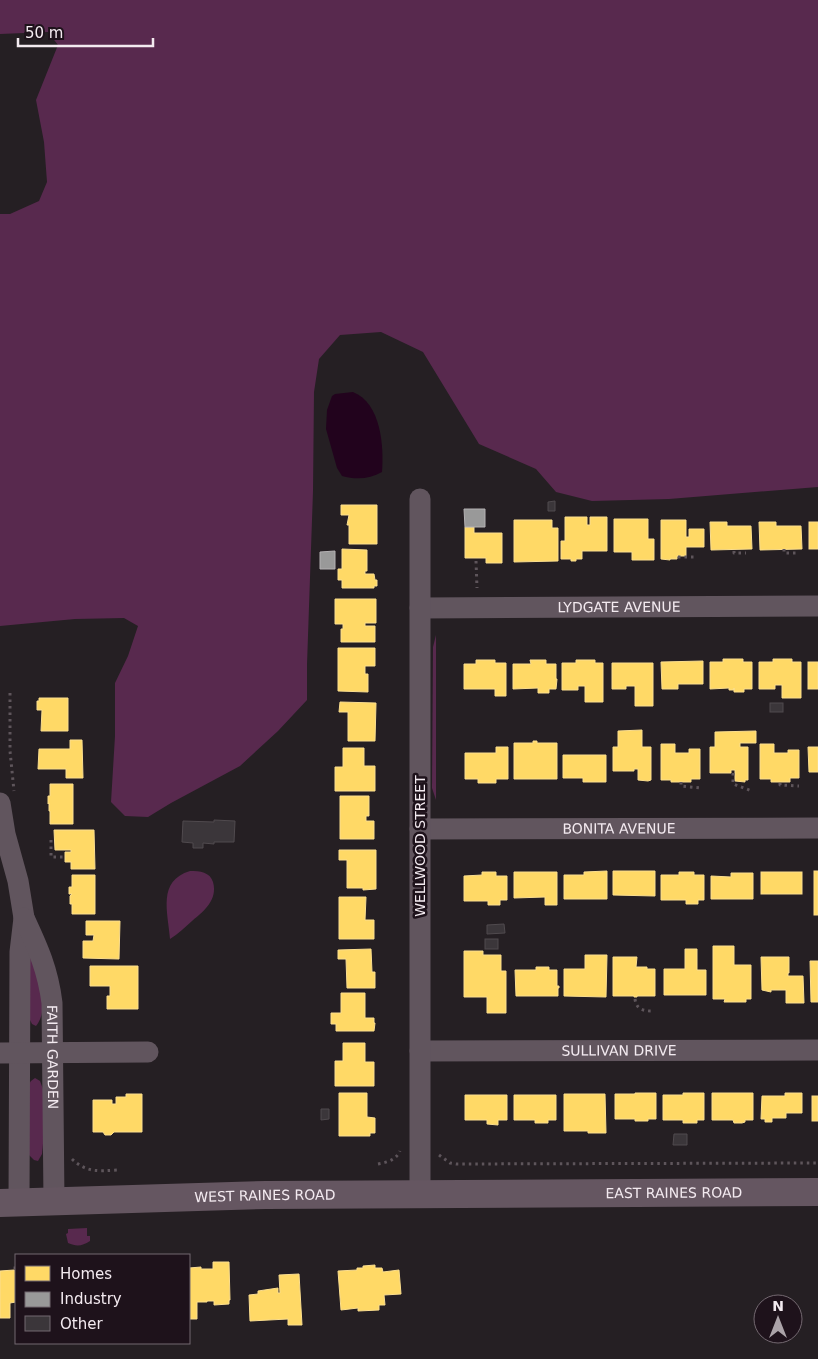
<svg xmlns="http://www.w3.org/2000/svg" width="818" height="1359" font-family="'DejaVu Sans',sans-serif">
<rect width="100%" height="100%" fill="#251f23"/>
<g fill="#58294e">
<polygon points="0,0 818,0 818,487 669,499 592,501 556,492 536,469 479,444 423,352 381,332 340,335 319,359 314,392 313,491 307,665 307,700 278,731 240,766 171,803 148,817 125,816 111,802 115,736 115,683 128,656 138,626 124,618 75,619 0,626 0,214 10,214 39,201 47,182 44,142 36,100 58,45 48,32 0,34"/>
<polygon points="436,635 436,800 432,788 433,647"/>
<path d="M190,871C200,871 210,872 213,882C218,900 204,911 192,921C185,927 178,934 170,939C168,912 157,881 190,871Z"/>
<path d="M29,949C35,971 52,1006 36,1026L32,1024L30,1020Z"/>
<polygon points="35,1078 40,1081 43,1089 43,1144 42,1154 38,1161 34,1160 29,1155 29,1084 31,1081"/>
<path d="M87,1228V1236H90V1241C82,1246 77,1247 68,1243L66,1234L68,1233V1229Z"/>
</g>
<path fill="#22031d" d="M353,392C381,403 384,446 382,472C370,479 356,480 342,476L337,468L326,429L327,410L332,396L335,394Z"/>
<g fill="#ffd966" stroke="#fbde8f">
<polygon points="341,505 377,505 377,544 349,544 349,525 347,525 349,515 341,515"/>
<polygon points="565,517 587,517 587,525 590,525 590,517 607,517 607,551 582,551 582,559 576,559 576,561 571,561 571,559 561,559 561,541 565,541"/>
<polygon points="614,519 648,519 648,539 654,539 654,560 632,560 632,552 614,552"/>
<polygon points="514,520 552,520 552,528 558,528 558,561 514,562"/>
<polygon points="661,520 686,520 686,537 689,537 689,529 704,529 704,547 686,547 686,556 677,556 677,559 670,559 670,560 661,559"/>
<polygon points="710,522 727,522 727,526 751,526 752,549 711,550"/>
<polygon points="759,522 776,522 776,526 801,526 802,549 760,550"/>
<rect x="809" y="522" width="9" height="27"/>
<polygon points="465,527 474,527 474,533 502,533 502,563 486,563 486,558 465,558"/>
<polygon points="342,549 367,550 367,571 365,571 365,574 374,574 375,580 377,580 377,586 374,586 374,588 342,588 342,580 338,580 338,569 342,569"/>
<polygon points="335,599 376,599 376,623 365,623 365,626 375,626 375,642 341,642 341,629 343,629 343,624 335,624"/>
<polygon points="338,648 375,648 375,666 365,666 365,674 368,674 368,692 338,691"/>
<polygon points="723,659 743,659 743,662 752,662 752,689 744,689 744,692 734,692 734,688 734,690 729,690 729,688 710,689 710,662 723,662"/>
<polygon points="773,659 792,659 792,662 801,662 801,698 782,698 782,685 775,685 775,689 759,689 759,662 773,662"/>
<polygon points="476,660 495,660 495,663 506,663 506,696 495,696 495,689 464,689 464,664 476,664"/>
<polygon points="530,660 546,660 546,664 556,664 556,679 557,679 556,689 549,689 549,693 538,693 538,688 513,689 513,664 531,664"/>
<polygon points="576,660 595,660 595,663 603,663 603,702 585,702 585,686 578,686 578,690 562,690 562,663 576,663"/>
<polygon points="703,661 703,684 678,684 678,689 662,689 661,662"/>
<rect x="808" y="662" width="10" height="27"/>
<polygon points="612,663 653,663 653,706 635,706 635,686 626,686 626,689 612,689"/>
<polygon points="39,698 68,698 68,731 41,731 42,710 37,710 37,701 39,701"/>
<polygon points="340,702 376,703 375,741 348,741 348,712 339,712"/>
<polygon points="642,730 642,747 651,747 651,780 648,781 638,780 638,769 634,769 634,771 613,771 613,747 618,747 618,731"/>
<polygon points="756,731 756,743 740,743 740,747 748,747 748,780 745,780 745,782 735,781 735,770 731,770 731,773 710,773 710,747 715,747 715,732"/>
<polygon points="70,740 82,740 83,778 66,778 66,769 38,769 39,749 70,749"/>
<polygon points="533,741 537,741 537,743 557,743 557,779 514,779 514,743 533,743"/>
<polygon points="661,744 675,744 675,753 689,753 689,749 700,749 700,779 691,779 691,782 671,782 671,780 661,780"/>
<polygon points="760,744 774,744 774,753 788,753 788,750 799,750 799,778 790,778 790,782 771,782 771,779 760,779"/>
<polygon points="496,747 508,747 508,779 496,779 496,783 478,783 478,779 465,779 465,753 496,753"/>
<polygon points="808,747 818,747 818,772 809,772"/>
<polygon points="343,748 364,748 364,766 375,766 375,791 335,791 335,767 343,767"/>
<polygon points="563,755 606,755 606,782 583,782 583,778 563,778"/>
<polygon points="50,784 73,784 73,824 50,824 50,811 49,811 49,805 50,804 48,804 48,796 50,796"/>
<polygon points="340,796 369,796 369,816 366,816 366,821 374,821 374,839 340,839"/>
<polygon points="54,830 94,830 95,869 71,869 71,862 65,862 65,852 71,852 71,850 55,850"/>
<polygon points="339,850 376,850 376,889 363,890 363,888 347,888 347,860 339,860"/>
<polygon points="607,871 607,899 564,899 564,875 584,875 584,872"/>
<polygon points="613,871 655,871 655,896 613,895"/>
<rect x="814" y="871" width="4" height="44"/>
<polygon points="482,872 496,872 496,876 507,876 507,900 500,900 500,905 488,905 488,901 464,901 464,876 482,875"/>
<polygon points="514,872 557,872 557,905 545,905 545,897 514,898"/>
<polygon points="679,872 694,872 694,875 704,875 704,900 698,900 698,904 686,904 686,900 661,900 661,875 679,875"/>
<rect x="761" y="872" width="41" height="22"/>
<polygon points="731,873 753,873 753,899 711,899 711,876 731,877"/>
<polygon points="72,875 95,875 95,914 72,914 72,904 70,904 70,896 72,894 69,894 69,887 72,887"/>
<polygon points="339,897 366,897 365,920 374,920 374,939 339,939"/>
<polygon points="86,921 120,921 119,959 83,958 83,941 93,941 94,935 86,935"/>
<polygon points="713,946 734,946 734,965 751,965 751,999 746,999 746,1002 724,1002 725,999 713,999"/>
<polygon points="371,949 372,972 375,972 375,988 347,988 346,959 338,959 338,950"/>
<polygon points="685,949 697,949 697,970 706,970 706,995 664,995 664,969 685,969"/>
<polygon points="464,951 483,951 483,955 501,955 501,971 506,971 506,1013 487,1013 487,997 464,997"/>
<polygon points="585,955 607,955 606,997 564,996 564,969 585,969"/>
<polygon points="613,957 637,957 636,967 647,967 647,969 655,969 655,996 637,996 637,997 634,997 634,996 613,996"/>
<polygon points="761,957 789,957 789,973 788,973 788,976 803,976 804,1003 786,1003 786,990 771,990 771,992 762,990"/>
<polygon points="810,961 818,961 818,1002 811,1002"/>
<polygon points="90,966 138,966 138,1009 107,1009 107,996 110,996 110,986 90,986"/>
<polygon points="536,967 549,967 549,970 557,970 557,986 559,986 559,988 558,988 558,996 516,996 515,970 536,970"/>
<polygon points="341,993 365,993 365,1018 374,1018 374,1023 375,1023 374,1031 336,1031 336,1024 331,1024 331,1013 341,1013"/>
<polygon points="343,1043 365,1043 365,1062 374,1062 374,1086 335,1086 335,1061 343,1061"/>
<polygon points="339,1093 367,1093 367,1117 375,1118 375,1133 370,1133 370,1136 339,1136"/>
<polygon points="635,1093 656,1093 656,1119 648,1119 648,1121 635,1121 635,1119 615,1119 615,1094 635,1094"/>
<polygon points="683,1093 704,1093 704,1120 697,1120 697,1123 683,1123 683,1120 663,1120 663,1095 683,1095"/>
<polygon points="712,1093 753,1093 753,1120 745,1120 745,1122 742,1123 734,1123 733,1120 712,1120"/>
<polygon points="785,1093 802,1093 802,1113 786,1113 786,1118 772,1118 772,1122 765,1122 765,1119 761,1119 762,1096 785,1096"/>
<polygon points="126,1094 142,1094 142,1132 114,1132 111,1135 105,1135 103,1132 93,1132 93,1100 112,1100 112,1104 116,1104 116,1097 126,1097"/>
<polygon points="564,1094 605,1094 606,1133 588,1133 588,1131 564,1131"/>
<polygon points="465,1095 507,1095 507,1120 498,1120 498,1125 487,1124 487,1120 465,1120"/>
<polygon points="514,1095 556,1095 556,1120 548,1120 548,1123 535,1123 535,1120 514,1120"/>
<rect x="812" y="1096" width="6" height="25"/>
<polygon points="213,1262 229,1262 230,1300 229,1300 229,1304 214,1305 214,1301 207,1301 207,1302 197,1302 197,1319 189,1319 189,1268 201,1267 201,1269 213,1269"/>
<polygon points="375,1265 375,1268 382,1268 383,1272 399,1270 401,1294 384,1295 385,1305 379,1305 379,1310 358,1311 358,1308 341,1310 338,1271 357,1270 357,1268 363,1268 363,1266"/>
<polygon points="14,1270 16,1271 16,1302 10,1303 10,1318 0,1318 0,1271"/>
<polygon points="299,1274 302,1325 288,1325 288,1319 250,1321 249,1295 258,1294 258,1291 278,1288 278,1293 280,1293 279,1275"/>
</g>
<g fill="#999" stroke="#b4b1b3">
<polygon points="464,509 485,509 485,527 465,527"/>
<polygon points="335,551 335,569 320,569 320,552"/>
</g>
<g fill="#3b363a" stroke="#504a4e">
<polygon points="555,501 555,511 548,511 548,502"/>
<rect x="770" y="703" width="13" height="9"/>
<polygon points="214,820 235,821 234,842 214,842 214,844 203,843 203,848 193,848 193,843 182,842 183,821 214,822"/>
<polygon points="504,924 505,933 487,934 487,925"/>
<rect x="485" y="939" width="13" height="10"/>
<polygon points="321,1109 329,1109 329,1119 321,1120"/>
<polygon points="674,1134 687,1134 687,1145 673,1145"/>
</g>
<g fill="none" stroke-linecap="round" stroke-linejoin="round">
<g stroke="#5e555b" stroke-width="3" stroke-dasharray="2.5 4" stroke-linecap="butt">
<polyline points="784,549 784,553 796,553"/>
<polyline points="734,551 734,553 746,553"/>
<polyline points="678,557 695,557"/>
<polyline points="476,561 477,588"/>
<polyline points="10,693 10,751 14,791"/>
<polyline points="733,773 733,784 752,791"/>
<polyline points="681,782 681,786 701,788"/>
<polyline points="780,783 780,785 799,786"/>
<polyline points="51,840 51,857 65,857"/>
<path d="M635,999C636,1008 642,1011 651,1011"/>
<polyline points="439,1155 450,1163 456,1164 818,1163"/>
<path d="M72,1159C87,1173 98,1171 117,1170"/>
<path d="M378,1164C388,1162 396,1160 400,1151"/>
<polyline points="15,1269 15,1264 16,1264"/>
</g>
<g stroke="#61555e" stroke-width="21">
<path id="s1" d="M420,608L818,606"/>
<polyline points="0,803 5,834 18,881 24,918 20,952 19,1202"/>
<path id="s2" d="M420,829L818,828"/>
<path id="s3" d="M24,918C38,948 48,970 52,1003L54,1201"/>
<path id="s4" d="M420,1051L818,1050"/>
<polyline points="0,1053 148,1052"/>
<polyline points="420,1194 420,499"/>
</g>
<path stroke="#655661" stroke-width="28" id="s5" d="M0,1203L266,1195L818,1192"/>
</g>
<g text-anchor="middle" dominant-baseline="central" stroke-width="5" stroke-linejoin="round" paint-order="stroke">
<g font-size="14" fill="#f3eaf0" stroke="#1e121b">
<text stroke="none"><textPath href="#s1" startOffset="199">LYDGATE AVENUE</textPath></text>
<text stroke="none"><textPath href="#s2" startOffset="199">BONITA AVENUE</textPath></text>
<text transform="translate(420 846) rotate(-90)">WELLWOOD STREET</text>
<text stroke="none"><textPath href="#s4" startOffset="199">SULLIVAN DRIVE</textPath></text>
<text stroke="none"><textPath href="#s3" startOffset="144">FAITH GARDEN</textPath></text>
<text stroke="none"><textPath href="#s5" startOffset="674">EAST RAINES ROAD</textPath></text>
<text stroke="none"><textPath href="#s5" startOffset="265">WEST RAINES ROAD</textPath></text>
</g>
</g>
<rect x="15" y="1254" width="175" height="90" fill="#1e121b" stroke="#736870"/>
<rect x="25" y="1266" width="25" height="15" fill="#ffd966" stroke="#736870"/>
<text x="60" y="1279" font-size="15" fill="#f3eaf0">Homes</text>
<rect x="25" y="1292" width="25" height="15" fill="#999999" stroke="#736870"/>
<text x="60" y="1304" font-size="15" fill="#f3eaf0">Industry</text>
<rect x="25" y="1316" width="25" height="15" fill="#3b363a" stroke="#736870"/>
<text x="60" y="1329" font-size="15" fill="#f3eaf0">Other</text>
<g transform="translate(778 1319)"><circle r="24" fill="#1e121b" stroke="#736870"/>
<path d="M0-4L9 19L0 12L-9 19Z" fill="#aba3a8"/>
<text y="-8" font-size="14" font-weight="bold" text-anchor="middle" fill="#f3eaf0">N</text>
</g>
<path d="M18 38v8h135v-8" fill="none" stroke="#f3eaf0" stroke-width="2.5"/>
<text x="25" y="38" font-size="15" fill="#f3eaf0" stroke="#1e121b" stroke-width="4" paint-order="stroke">50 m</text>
</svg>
